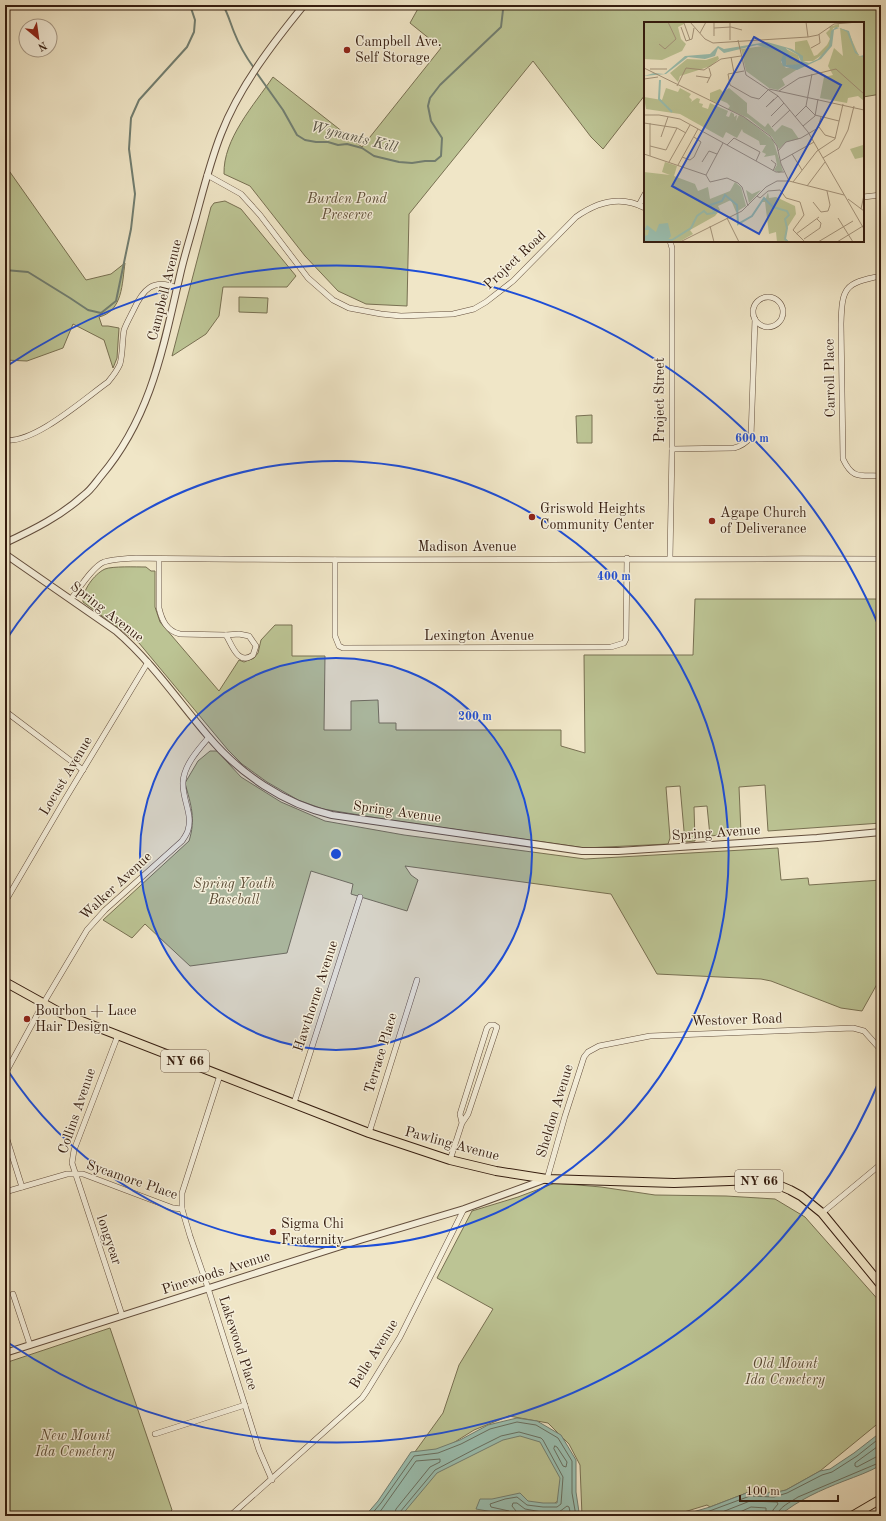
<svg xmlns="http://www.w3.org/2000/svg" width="886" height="1521" font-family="'Old Standard TT',serif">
<rect width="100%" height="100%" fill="#f0e6c7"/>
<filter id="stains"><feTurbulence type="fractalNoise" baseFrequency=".005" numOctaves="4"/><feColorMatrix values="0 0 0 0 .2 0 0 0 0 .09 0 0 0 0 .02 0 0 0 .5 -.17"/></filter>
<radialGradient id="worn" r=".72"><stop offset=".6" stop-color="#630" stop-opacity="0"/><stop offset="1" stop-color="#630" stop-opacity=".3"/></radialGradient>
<g fill="#bcc494" stroke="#787052">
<path d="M420,5H881V94L863,97V23H645V95L603,149L591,137L533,61L409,214L407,306L366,304L338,291L305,256L250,186L224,174C223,139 254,105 273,77L362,147L441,48L410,23Z"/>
<path d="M5,165L86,280L111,274L125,263C122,283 123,311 99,317L102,326H108L119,328L117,358L113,368L104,340L73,324L63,348L27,361L5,360Z"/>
<polygon points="225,201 241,209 296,276 287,287 223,287 219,316 206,334 172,356 211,207 214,203"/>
<polygon points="239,297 268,298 267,313 239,312"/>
<polygon points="592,415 592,443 577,443 576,416"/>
<path d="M146,567L151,571H155V607L160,622L219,691L239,660L244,662L254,658L258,653L261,640L275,625H292V656H325L324,730H351V701L378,700L379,723H396V730H561V746L585,753L584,655H693L695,599H881V823L768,831L765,785L739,787L741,833L710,836L707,806L694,807L695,841L685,842L680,786L666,787L670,838L668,844L585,848L383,819L323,809L298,800L267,782L242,764L228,750L139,643L83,602C82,591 94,574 105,569C112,566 137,567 146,567Z"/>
<path d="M210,751H217L241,777L281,802L325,821L404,835L585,859L778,848L781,880L808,878L809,885L881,880V977L862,1011L841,1008L771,981L761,979L657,974L611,894L405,866L411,875L418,880L407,911L351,894L353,884L311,871L287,953L190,966L145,924L132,938L103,920L189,841C196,819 191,805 185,783L198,761Z"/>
<polygon points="555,1183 601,1187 655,1195 726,1196 775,1199 805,1217 881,1303 881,1421 820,1471 786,1490 752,1499 749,1492 710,1507 707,1505 671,1516 582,1516 580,1465 569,1444 548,1423 509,1416 474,1430 434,1455 391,1485 443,1413 459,1365 493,1309 437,1278 472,1211 518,1197"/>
<polygon points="110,1328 172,1510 166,1516 5,1516 5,1363"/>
<polygon points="522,1435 542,1442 561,1476 559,1500 538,1516 403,1516 399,1499 423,1475 499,1438"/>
</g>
<g fill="#9ac0b2" stroke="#717e71">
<polygon points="517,1418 537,1421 561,1435 576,1460 576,1492 579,1512 581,1516 516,1516 476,1509 480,1499 492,1499 520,1493 528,1501 543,1503 557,1503 560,1478 540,1442 520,1436 503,1440 437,1473 401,1516 365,1516 378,1501 411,1452 436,1449 460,1440 488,1425"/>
<path d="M881,1432V1465C869,1472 857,1476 844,1481C821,1490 798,1500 779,1516H679L710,1507L749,1492L773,1493L786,1490L820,1471L830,1469L854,1453Z"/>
</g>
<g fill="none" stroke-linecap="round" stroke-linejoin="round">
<g stroke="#676e60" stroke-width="1">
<polyline points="881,1444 855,1463 855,1466 857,1467 876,1457 881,1457"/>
<polygon points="555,1446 557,1447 567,1462 566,1467 563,1466 554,1449"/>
<polyline points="370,1516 381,1503 414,1456 438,1453 461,1444 490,1429 517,1422 536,1425 558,1438 572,1461 572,1493 576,1516"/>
<polyline points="377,1516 416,1461 440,1459 440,1462 430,1467 396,1509 394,1516"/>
<polyline points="399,1516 400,1512 435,1470 475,1449 501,1436 519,1432 541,1438 543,1440 563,1477 561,1504 557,1507 543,1507 527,1505 517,1497 505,1499 490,1504 491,1507 509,1511 512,1516"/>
<polyline points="517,1516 516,1511 512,1506 513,1503 517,1503 525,1509 542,1512 559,1512 567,1506 569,1507 571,1516"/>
<polyline points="696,1516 750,1496 774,1497 787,1493 822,1475 832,1472 857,1456 881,1437"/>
<polyline points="712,1516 750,1501 777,1502 778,1504 773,1510 772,1516"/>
<polyline points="731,1516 751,1507 766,1508 766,1516"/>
<path d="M777,1516C778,1507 791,1502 798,1497L881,1462"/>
</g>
<g stroke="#717e71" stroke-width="2">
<path d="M223,5C228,14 230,22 234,32C239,45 246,57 254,68"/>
<polyline points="256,72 283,110 297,135 305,140 316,142 328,142 338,145 347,144 362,148 374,156 399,162 412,163 425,161 435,161 441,156 442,138 431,121 428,106 430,98 440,85 501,27 503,10 500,5"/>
<polyline points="5,270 28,272 70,298 88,310 101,313 116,301 131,229 135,194 129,149 131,118 139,100 187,47 194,32 195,20 190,5"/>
</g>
<defs>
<g id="minor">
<path d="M207,175L241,194L260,215L308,278L333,300L349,308L381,314L401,316L453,314L474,309L486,302L513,281L576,217C597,202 621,195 645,208"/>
<polyline points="863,197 881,195"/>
<polyline points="639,205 645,194"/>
<polyline points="670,241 672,248 672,449 670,558"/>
<path d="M881,276C844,283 842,288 841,324L843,459C853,480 860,475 881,476"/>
<circle cx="768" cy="312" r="15"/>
<path d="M5,440C34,444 84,399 108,382C113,376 117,371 120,364C123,353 122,341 124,330C126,324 130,317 133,311C143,289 153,278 177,288"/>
<path d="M672,449L734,448C742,446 746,443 751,437L755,319"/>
<path d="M159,559V608C162,621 167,631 180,634L226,635"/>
<polyline points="335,560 335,636 339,646 343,648 611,647 624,643 626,639 627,558"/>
<path d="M71,599C79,589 93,566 104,562C114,559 125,559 136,558C384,562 633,558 881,559"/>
<path d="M239,634L249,636L256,646L253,655C238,666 232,645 226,635Z"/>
<polyline points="5,711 83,770"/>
<polyline points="5,902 64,801 148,662"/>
<polyline points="118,1035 74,1150 72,1163 122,1315"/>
<path d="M5,1074L43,1004L87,930L105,910L182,841C184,838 187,834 188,830C193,814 182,799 183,782C184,765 198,750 209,737"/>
<polyline points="220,1075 182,1193 182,1209 190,1236 208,1288 259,1450 272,1480"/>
<polyline points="294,1103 360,897"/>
<polyline points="5,1133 22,1187"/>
<polyline points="369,1133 417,980"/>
<polyline points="450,1160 462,1123 468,1114 497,1027 494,1025 490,1025 487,1028 460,1114 462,1123"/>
<polyline points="547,1179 565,1116 584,1057 588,1052 599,1046 650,1036 853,1028 864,1031 881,1050"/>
<polyline points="5,1192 67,1174 83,1174 173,1208 182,1209"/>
<polyline points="822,1213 881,1164"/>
<polyline points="13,1294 30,1345"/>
<polyline points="155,1434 245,1405"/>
<polyline points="230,1516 362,1398 367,1391 400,1337 464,1209"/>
</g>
<g id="tertiary">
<path d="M5,543C33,530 61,516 84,495C91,490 96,482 101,476C151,417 163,348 180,275C184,257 190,238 195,220C203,191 210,162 221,134C239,87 273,43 304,5"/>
<path d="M5,554L116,631C152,662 178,701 208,736C240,774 284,804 332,815L582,851H618L817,838L881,832"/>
<polyline points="5,1353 360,1240 464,1209 546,1179"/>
</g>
<g id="primary">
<polyline points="5,982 61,1013 369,1133 450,1160 496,1171 547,1179 674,1183 757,1180 776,1184 790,1190 801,1196 822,1213 881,1285"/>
<polyline points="852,1516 881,1499"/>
</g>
</defs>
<use href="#minor" stroke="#634e3d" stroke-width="6"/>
<use href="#tertiary" stroke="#634e3d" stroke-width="8"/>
<use href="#primary" stroke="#341c0f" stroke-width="10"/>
<use href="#minor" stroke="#f5efdb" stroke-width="5"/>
<use href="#tertiary" stroke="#f5efdb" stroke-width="6"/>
<use href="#primary" stroke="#f0e6c7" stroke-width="8"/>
</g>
<circle cx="336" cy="854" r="196" fill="#1d4ed8" fill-opacity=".12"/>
<g fill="none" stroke="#1d4ed8" stroke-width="2">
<circle cx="336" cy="854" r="196"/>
<path d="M6 640A393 393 0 1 1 6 1068"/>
<path d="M880 1079A589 589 0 0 1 7 1342M7 366A589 589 0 0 1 880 629"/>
</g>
<g fill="#8f2418" stroke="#f5efdb" stroke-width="1.5">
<circle cx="347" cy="50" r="4"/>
<circle cx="532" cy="517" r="4"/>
<circle cx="712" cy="521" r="4"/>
<circle cx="27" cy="1019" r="4"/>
<circle cx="273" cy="1232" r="4"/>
</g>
<g text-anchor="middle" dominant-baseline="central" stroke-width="3" stroke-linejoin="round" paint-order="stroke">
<g fill="#f5efdb" stroke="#6e5b4c" stroke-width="1">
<rect x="161" y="1050" width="48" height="22" rx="3"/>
<rect x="735" y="1170" width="48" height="22" rx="3"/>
</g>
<g font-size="13" font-weight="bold" fill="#341c0f">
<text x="185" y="1061">NY 66</text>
<text x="759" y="1181">NY 66</text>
</g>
<g font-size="14" fill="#341c0f" stroke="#f5efdb" text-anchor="start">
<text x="355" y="42">Campbell Ave.<tspan x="355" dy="16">Self Storage</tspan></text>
<text x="540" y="509">Griswold Heights<tspan x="540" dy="16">Community Center</tspan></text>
<text x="720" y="513">Agape Church<tspan x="720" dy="16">of Deliverance</tspan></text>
<text x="35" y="1011">Bourbon + Lace<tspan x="35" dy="16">Hair Design</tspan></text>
<text x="281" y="1224">Sigma Chi<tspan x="281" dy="16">Fraternity</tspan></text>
</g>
<g font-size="14" font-style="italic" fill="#5d4e37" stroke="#f5efdb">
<text x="347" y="199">Burden Pond<tspan x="347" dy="16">Preserve</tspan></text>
<text x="234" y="884">Spring Youth<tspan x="234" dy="16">Baseball</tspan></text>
<text x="785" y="1364">Old Mount<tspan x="785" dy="16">Ida Cemetery</tspan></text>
<text x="75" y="1436">New Mount<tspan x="75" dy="16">Ida Cemetery</tspan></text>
</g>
<g font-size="14" fill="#341c0f" stroke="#f5efdb">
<text transform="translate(515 260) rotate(-43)">Project Road</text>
<text transform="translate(165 290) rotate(-76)">Campbell Avenue</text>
<text transform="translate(830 378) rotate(-91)">Carroll Place</text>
<text transform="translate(660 400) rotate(-90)">Project Street</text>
<text x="467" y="547">Madison Avenue</text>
<text transform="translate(107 612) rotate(38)">Spring Avenue</text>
<text x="479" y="636">Lexington Avenue</text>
<text transform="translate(66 776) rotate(-59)">Locust Avenue</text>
<text transform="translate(397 812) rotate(8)">Spring Avenue</text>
<text transform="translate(716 833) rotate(-4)">Spring Avenue</text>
<text transform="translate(116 886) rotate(-43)">Walker Avenue</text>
<text transform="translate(316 996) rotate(-72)">Hawthorne Avenue</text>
<text transform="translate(737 1020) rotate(-2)">Westover Road</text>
<text transform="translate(381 1053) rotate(-73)">Terrace Place</text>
<text transform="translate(77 1111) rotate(-71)">Collins Avenue</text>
<text transform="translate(555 1111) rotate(-73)">Sheldon Avenue</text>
<text transform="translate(452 1144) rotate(15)">Pawling Avenue</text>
<text transform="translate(132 1180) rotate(19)">Sycamore Place</text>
<text transform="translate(109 1240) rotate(71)">longyear</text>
<text transform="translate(216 1273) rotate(-18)">Pinewoods Avenue</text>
<text transform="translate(238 1343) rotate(72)">Lakewood Place</text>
<text transform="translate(374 1354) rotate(-58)">Belle Avenue</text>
</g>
<g font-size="15" font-style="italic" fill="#585548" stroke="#f5efdb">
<text transform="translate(354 138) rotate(14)">Wynants Kill</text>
</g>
</g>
<g transform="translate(644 22)">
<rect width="220" height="220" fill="#f0e6c7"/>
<path d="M0,0H40V2L34,5L37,17L42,22L38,29L18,38L0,37ZM195,2V5L189,6L186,24L179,32L169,39H159L151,29V20L163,18L170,34L173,33L183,23L186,17L182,11L186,7L185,5ZM196,6L204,9L215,34H220V79L214,74L204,76L203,81L176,76L180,55L189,53L184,44L190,26L199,34ZM119,24L141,31L137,40L142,46L157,45L138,57L141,63L134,68L125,66L102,49L97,27ZM142,27L154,33L157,44H144L140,41L141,35L145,34ZM74,34L75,37L67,44L36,54L34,60L26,51L43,37L62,38ZM22,66L34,70L36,66L47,72L45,75L48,78L47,80L53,76L56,77L55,81L59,82L58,85L64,87L66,81L84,89L82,94L85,95L87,90L90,92V95L93,93L92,99L95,93L103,97L129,118L139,149L135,151L130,148L133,143L131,133L120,135L122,132L118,130L122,123H116L115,119L99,110L98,107L93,116L82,110L79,116L36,92L2,87L0,75L18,78ZM85,66L103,81V91L121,105L124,101L131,110L138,103L148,107L155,117L142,120L135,127L128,115L104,96L84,87L86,84L83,81L76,78L74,82L66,78V71L76,67L79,70ZM219,123L220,135L211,137L206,127ZM21,140L33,144L30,154L51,162L54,169L64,165L66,177L86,169L91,160L97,165L102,184L92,190L87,178L74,184L76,188L71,194L46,208L49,212L35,220H0V150L26,153L18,150ZM102,168L108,172L117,168L105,181ZM124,170L125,176L132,175L151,184L152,192L143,206L141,216L145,220H133L132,210L125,212L121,180H117L122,176Z" fill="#bcc494"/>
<path d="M192,5L205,9L211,28L216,34L220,33V36L211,31L203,10L195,6L190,8L188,24L177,37L153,48L139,44L137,38L140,31L113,23L80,31L74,26L71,34L61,37L44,35L22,52L0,54L10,51L20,52L41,34L66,32L74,24L80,27L123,20L148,27L159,34V39L165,41L174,37L185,24L187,9ZM142,26L154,33L158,42L142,43V35L149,39L146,34H152L146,33ZM24,201L27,214L22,220H0V214L4,213L5,208H0L3,203L12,210L15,202Z" fill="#9ac0b2" fill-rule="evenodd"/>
<path fill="none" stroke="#9ac0b2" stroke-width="2" d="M16,58L15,77L28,90M21,218H28L47,206L53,194L60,189L63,192L71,191L66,183L78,179L81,173L93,183L94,202L108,194L120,176L129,185L143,189L145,193L141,197L143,206L141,217L144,220"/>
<path fill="none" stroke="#a5957d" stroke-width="1" d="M46,0L61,17L69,21L164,15L174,13L190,2L214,0M162,0L164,15M40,1L46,18M37,5L42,19L48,17L50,6M70,6L87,5L98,8M56,11L62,0M70,14V0M86,18V0M94,18L102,53L134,74L164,110L220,207M15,22L21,27L32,17L24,0M167,26L176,21L175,12M87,35L90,51M0,46L100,95L126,114L133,124L137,142L145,159M6,47H23M100,49L84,52L86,63L107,75L115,77L125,67L220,88M52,54L66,56M0,57L14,55M63,61L67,53L65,46M33,64L42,46L60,48L77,37L97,34M135,69L155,56L192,47L220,72M130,77L122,85L134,74M162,84L171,93M0,93H15L36,97L132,150H140M171,93L195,99M127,94L140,81M151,95L162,84L168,52M0,101L33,106L42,111M159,104L171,94L174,77M128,105L146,88M175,105L181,113L191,116M17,115L24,95M83,123L90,116L116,130L112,139M6,124L22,128L33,106M134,129L142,120L157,116L174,106L177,95M0,132L62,153M148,132L158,148M6,134V101M38,135L46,138L50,135L57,120L50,115M179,136L195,126L204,108L210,84M127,138L132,142L129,149M136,139L170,120M25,140L46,103M58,140L65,129L73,132M34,143L54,107M62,153L66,160L83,156L94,161L98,165L104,184M62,153L79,121M149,160L173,129L191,117L199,82M163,164L181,140M113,174L116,176L124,169L136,168L142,176L156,180L160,193L149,208L160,219M204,177L220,189M169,180L177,190L184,189L186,183L183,169M217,187L220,173M83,196L95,220M194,196L209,220M66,204L70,220M152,212L175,195M160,217L176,206L177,201L173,197M36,220L98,189L122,165L133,159H145L200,173M174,220L209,199M193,220L219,204"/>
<path fill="#1d4ed8" fill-opacity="0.15" stroke="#1d4ed8" stroke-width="2" d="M110,15L197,63L115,212L28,164Z"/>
<rect width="220" height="220" fill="none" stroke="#341c0f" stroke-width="2"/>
</g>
<circle cx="336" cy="854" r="6" fill="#1d4ed8" stroke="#f5efdb" stroke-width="2"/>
<g font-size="12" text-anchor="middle" font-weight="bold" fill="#1d4ed8" stroke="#f5efdb" stroke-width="3" stroke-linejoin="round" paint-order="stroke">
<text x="752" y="442">600 m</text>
<text x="614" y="580">400 m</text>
<text x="475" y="720">200 m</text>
</g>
<rect width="886" height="1521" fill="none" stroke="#f0e6c7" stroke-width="20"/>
<rect x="6" y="6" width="874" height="1509" fill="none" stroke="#341c0f" stroke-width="2"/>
<rect x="10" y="10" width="866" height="1501" fill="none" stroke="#341c0f"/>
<g transform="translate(38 38) rotate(151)"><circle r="19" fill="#f5efdb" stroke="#a89b89"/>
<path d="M0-3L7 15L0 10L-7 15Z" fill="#8f2418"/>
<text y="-6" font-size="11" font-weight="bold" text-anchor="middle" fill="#341c0f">N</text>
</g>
<path d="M740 1495v6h98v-6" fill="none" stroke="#341c0f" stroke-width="2"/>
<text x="746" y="1495" font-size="12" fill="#341c0f" stroke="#f5efdb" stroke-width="3" paint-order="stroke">100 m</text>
<rect width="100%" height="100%" filter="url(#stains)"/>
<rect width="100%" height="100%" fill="url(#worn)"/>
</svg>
